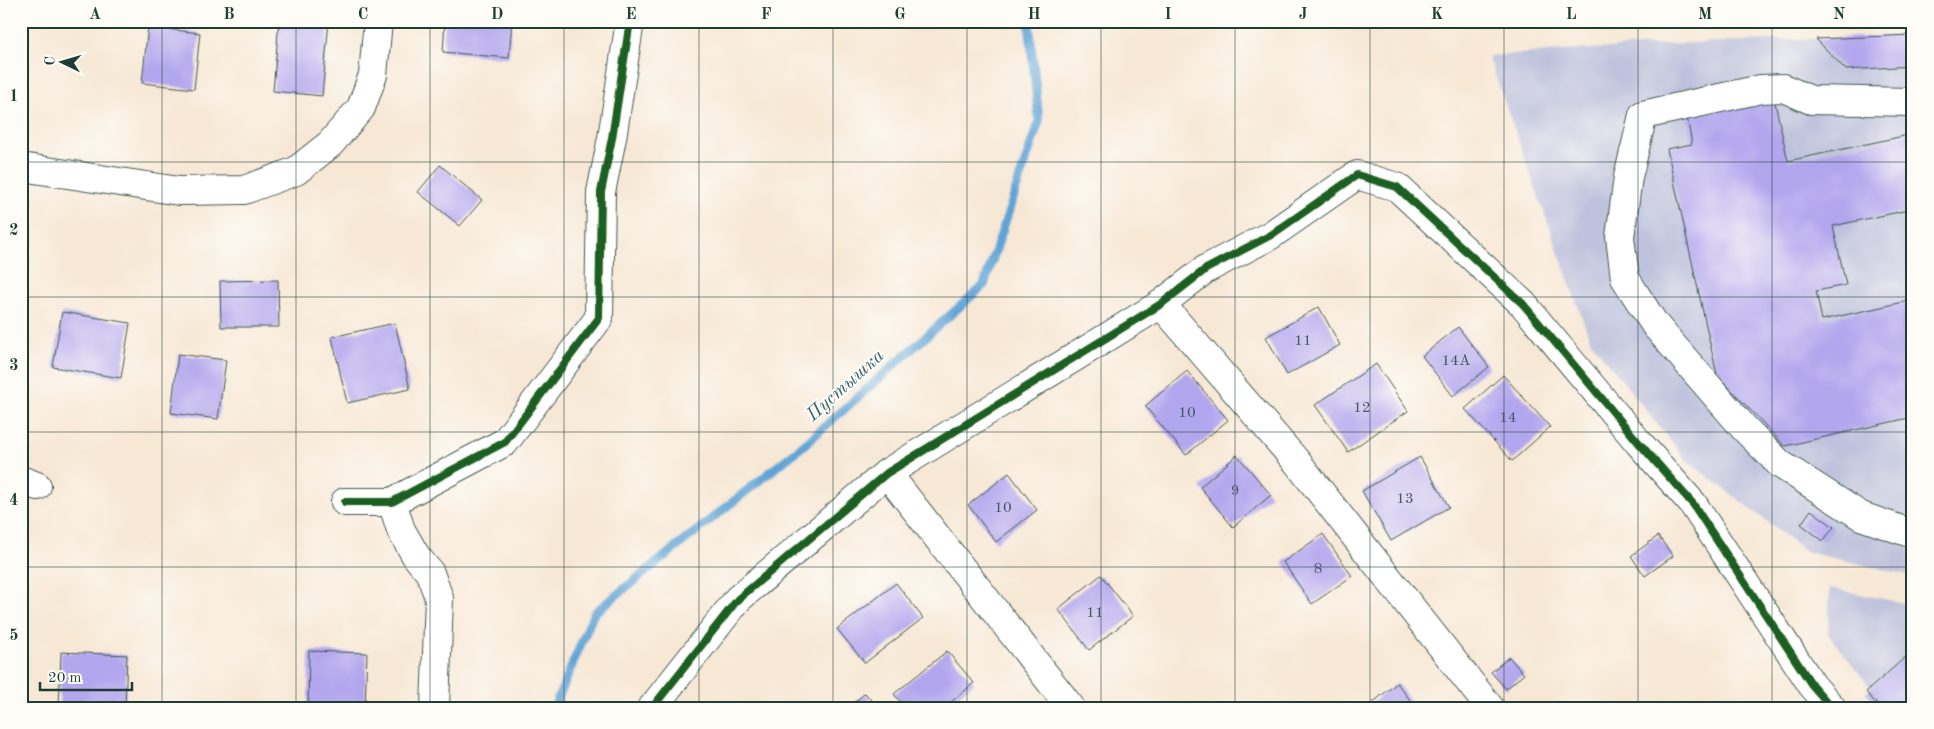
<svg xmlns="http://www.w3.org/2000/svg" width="1934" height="729" font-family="'Old Standard TT',serif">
<rect width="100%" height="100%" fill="#fdfcf7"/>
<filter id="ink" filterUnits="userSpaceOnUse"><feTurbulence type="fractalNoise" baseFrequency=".02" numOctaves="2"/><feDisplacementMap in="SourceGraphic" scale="10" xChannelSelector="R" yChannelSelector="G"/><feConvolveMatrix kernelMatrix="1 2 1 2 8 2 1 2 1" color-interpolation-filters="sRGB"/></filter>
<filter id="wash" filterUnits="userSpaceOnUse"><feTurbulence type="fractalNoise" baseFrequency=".0096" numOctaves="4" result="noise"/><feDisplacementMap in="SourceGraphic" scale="20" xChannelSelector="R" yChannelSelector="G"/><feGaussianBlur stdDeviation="1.12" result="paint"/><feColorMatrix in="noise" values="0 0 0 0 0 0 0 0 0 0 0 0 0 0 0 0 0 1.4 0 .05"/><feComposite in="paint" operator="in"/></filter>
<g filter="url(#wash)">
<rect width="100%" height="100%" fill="#f7e8d5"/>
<g fill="#c0c2dd">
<polygon points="1700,21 1752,21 1701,27"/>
<polygon points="1913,35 1913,576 1807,552 1685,459 1590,340 1488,56 1667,44"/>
<polygon points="1830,588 1913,605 1913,708 1887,708 1828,634"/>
</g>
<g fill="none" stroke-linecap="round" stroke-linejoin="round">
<polyline stroke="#61a4d6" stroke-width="9" points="554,708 594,613 804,445 984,285 1039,121 1029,21"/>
</g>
<g id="blocks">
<g fill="#b2a6ee">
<polygon points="279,21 329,21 322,96 273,91"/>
<polygon points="445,21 512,21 509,58 443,52"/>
<polygon points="148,27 200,33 194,89 142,83"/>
<polygon points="1913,35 1913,66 1846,70 1816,39"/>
<polygon points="1774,98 1788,161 1913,134 1913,186 1911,186 1913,209 1833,226 1846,285 1816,291 1822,320 1913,300 1913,417 1785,446 1717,375 1667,149 1692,144 1687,117"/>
<polygon points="440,165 482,200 460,226 418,192"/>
<polygon points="278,280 279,327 221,327 220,281"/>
<polygon points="1319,307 1340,345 1287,375 1266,337"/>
<polygon points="62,312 130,323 121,378 53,367"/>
<polygon points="395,323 410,389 347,403 332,337"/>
<polygon points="1458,327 1489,367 1453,396 1422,356"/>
<polygon points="178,354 226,360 218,419 171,413"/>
<polygon points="1376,364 1408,411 1348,452 1315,405"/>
<polygon points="1187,371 1228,420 1186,455 1145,406"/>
<polygon points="1503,375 1550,427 1512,461 1465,409"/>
<polygon points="1237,455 1271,495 1233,527 1200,487"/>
<polygon points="1420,457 1449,507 1391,541 1362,491"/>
<polygon points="1009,473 1037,510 996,542 968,505"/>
<polygon points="1811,510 1834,527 1823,541 1801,524"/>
<polygon points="1323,534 1352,576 1312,604 1283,562"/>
<polygon points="1658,536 1673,556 1645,576 1631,556"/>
<polygon points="1101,575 1133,616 1089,650 1058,609"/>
<polygon points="896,583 923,618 865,663 837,629"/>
<polygon points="309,651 367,653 365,708 308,708"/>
<polygon points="947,651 974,683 944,708 906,708 894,694"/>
<polygon points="61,652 127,655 125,708 59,708"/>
<polygon points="1910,653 1913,656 1913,708 1880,708 1866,692"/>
<polygon points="1509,657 1524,674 1506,689 1491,672"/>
<polygon points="1397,683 1416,708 1366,708"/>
<polygon points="865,693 878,708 848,708"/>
</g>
</g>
</g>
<g filter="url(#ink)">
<use href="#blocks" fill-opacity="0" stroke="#3f574c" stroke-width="1"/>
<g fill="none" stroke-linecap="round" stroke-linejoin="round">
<defs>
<g id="minor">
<polyline points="1913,102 1811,100 1783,88 1761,89 1643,115 1628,177 1620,237 1625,278 1655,325 1745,429 1780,464 1861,516 1913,534"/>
<polyline points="21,167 179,191 244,190 296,171 330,144 361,108 373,75 378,21"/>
<polyline points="1161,304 1297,462 1490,708"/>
<polyline points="887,473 1071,708"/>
<polyline points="21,480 37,486"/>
<polyline points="345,502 392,502 505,442 599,318 601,192 612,138 630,21"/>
<polyline points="392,502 401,530 416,556 430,573 439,598 435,708"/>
<polyline points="652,708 738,599 887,473 1161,304 1206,269 1271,235 1357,175 1397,187 1523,304 1639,443 1693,504 1812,685 1832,708"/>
</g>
</defs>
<use href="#minor" stroke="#3f574c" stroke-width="30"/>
<use href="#minor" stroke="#fff" stroke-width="28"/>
<defs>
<g id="cycleway">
<polyline points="345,502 392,502 505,442 599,318 601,192 612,138 630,21"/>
<polyline points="652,708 738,599 887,473 1161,304 1206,269 1271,235 1357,175 1397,187 1523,304 1639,443 1693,504 1812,685 1832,708"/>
</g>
</defs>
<use href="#cycleway" stroke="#fdfcf7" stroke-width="11"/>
<use href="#cycleway" stroke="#1b5e20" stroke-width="8"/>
</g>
</g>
<path fill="none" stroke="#1f3d34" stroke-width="1" stroke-opacity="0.55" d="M162,21V708M296,21V708M430,21V708M564,21V708M699,21V708M833,21V708M967,21V708M1101,21V708M1235,21V708M1370,21V708M1504,21V708M1638,21V708M1772,21V708M21,162H1913M21,297H1913M21,432H1913M21,567H1913"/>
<g text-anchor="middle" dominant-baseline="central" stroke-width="4.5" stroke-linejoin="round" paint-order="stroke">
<g font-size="15" fill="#445762">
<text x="1303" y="341">11</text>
<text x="1456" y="361">14А</text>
<text x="1362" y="408">12</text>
<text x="1187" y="413">10</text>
<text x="1508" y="418">14</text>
<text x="1235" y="491">9</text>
<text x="1405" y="499">13</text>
<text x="1003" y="508">10</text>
<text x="1318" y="569">8</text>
<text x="1095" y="613">11</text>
</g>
<g font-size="19" font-style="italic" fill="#36616d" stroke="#fdfcf7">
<text transform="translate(846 386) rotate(-42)">Пустышка</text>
</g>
</g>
<rect width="1934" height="729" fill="none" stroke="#fdfcf7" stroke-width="55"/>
<g transform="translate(62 62) rotate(275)" stroke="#fdfcf7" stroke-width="4" paint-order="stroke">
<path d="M0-4L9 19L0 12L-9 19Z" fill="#1f3d34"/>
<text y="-8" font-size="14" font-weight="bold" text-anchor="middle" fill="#1f3d34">С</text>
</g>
<path d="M40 682v8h92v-8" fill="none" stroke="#1f3d34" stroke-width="2.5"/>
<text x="48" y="682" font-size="15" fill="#1f3d34" stroke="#fdfcf7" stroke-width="4" paint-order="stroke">20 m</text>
<rect x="28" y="28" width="1878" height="674" fill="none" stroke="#1f3d34" stroke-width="2"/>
<g font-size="16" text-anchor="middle" font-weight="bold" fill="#1f3d34">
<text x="95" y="19">A</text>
<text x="229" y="19">B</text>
<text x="363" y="19">C</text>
<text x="497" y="19">D</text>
<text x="631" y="19">E</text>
<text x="766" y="19">F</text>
<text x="900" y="19">G</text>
<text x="1034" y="19">H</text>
<text x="1168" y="19">I</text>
<text x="1303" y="19">J</text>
<text x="1437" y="19">K</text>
<text x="1571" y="19">L</text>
<text x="1705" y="19">M</text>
<text x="1839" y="19">N</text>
<text x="14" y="101">1</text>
<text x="14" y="235">2</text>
<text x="14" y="370">3</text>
<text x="14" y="505">4</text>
<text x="14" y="640">5</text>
</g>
</svg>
